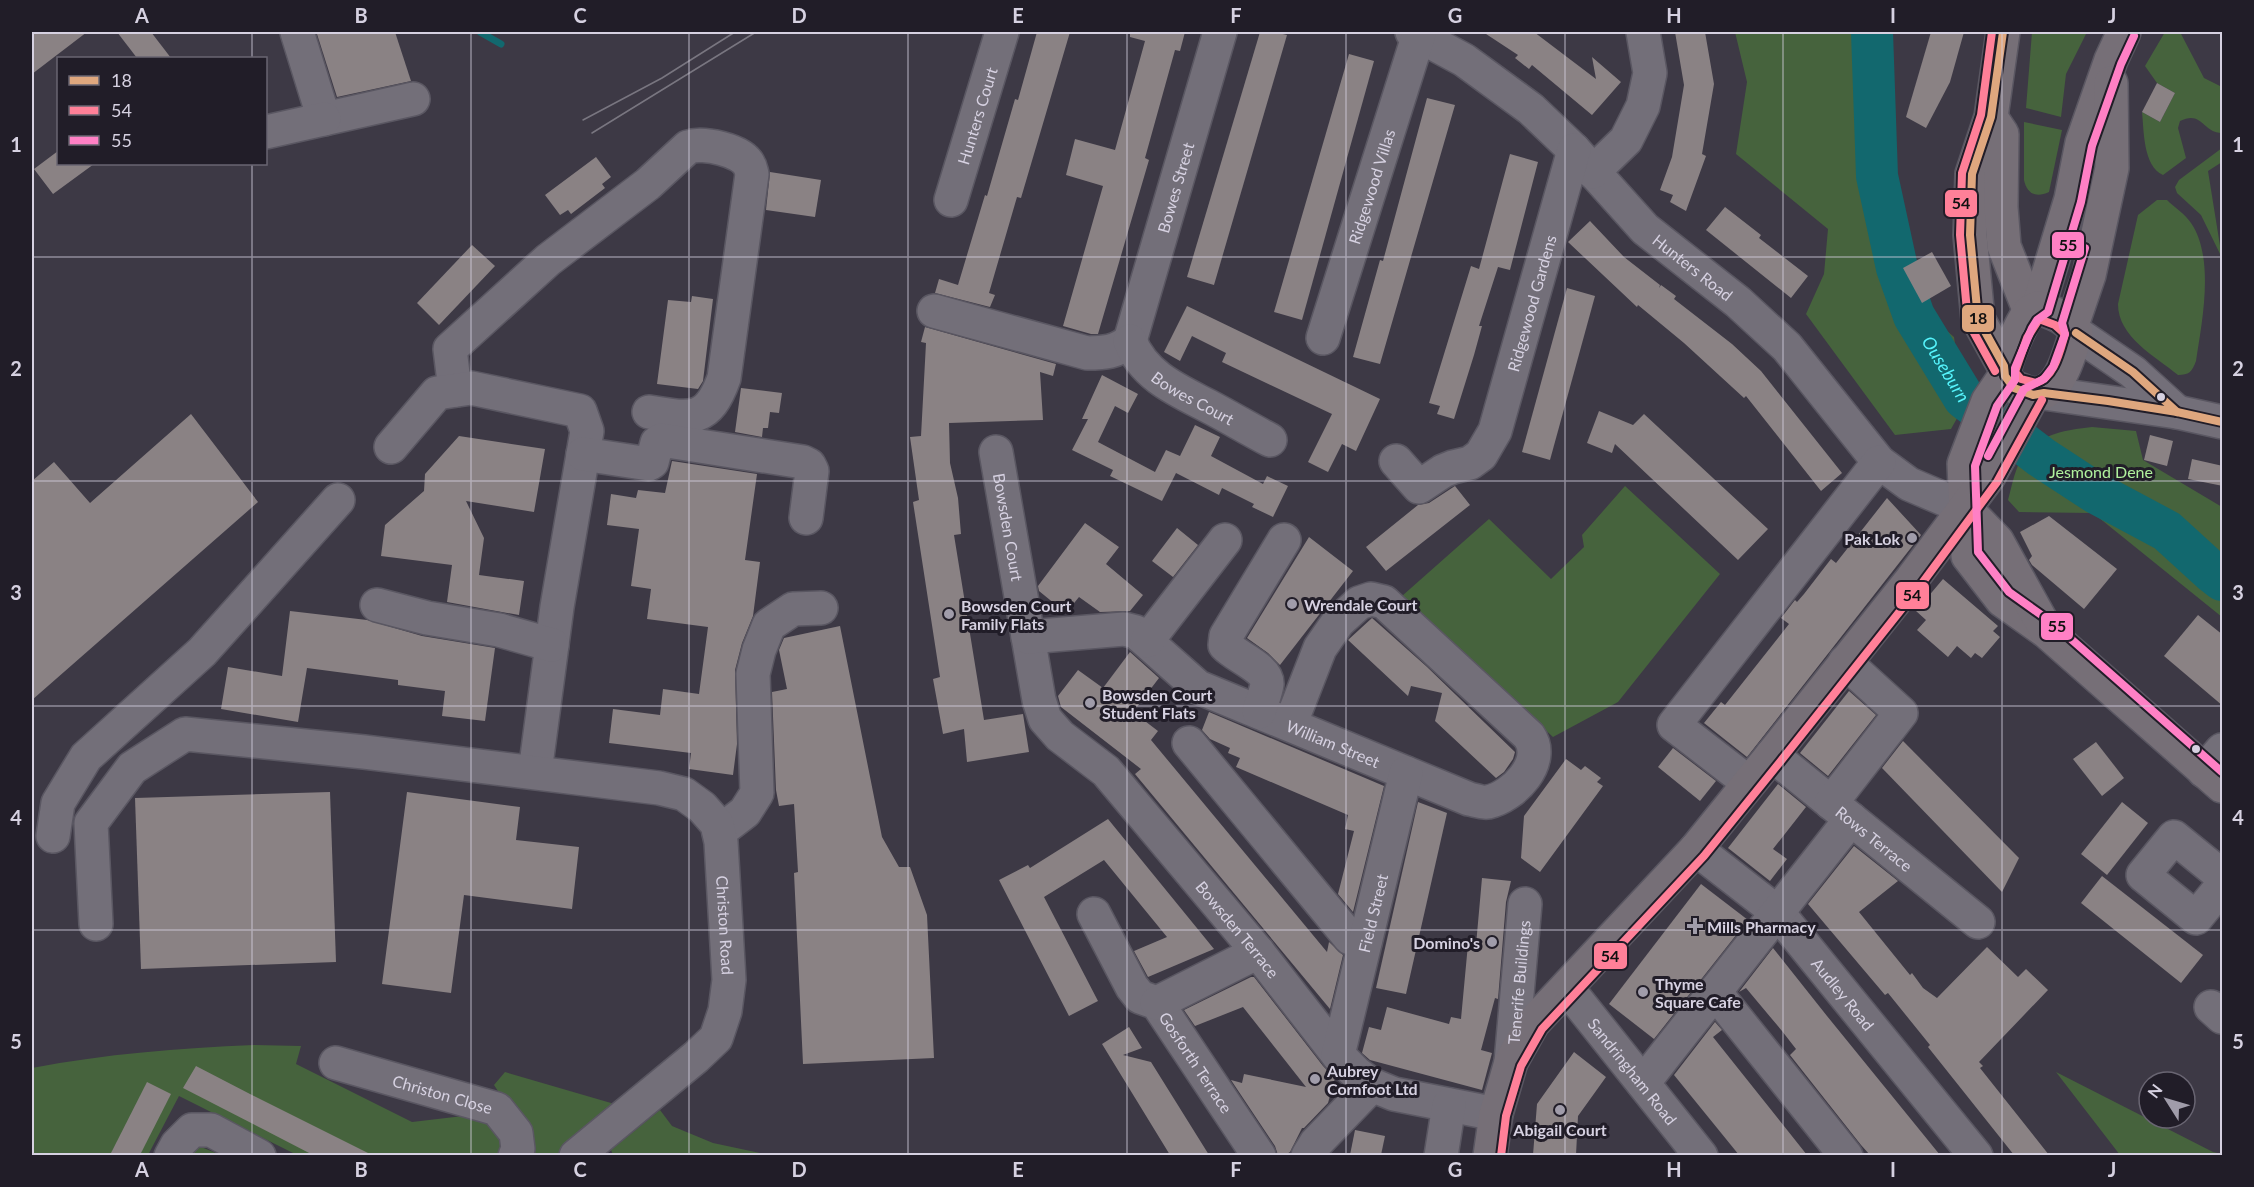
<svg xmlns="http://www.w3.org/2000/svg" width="2254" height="1187" font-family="Lato,sans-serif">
<rect width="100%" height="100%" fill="#3d3945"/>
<g fill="#46633d">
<polygon points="1735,32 1879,32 1882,125 1896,244 1919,307 1954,337 1958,365 1960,413 1951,429 1895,435 1806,314 1824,274 1828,229 1736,154 1747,82"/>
<polygon points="2032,32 2087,32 2066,74 2061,117 2026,108"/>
<path d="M2165,32H2180L2204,78L2222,87V133C2202,132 2202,110 2180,121L2178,128L2186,158L2163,175C2143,166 2144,131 2142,112L2160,122L2175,93L2157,83L2145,66Z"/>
<path d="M2024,122L2062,130L2049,192C2036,198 2027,194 2024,180Z"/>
<polygon points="2222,148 2222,162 2208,171 2222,258 2201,215 2177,193 2175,187 2179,180"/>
<path d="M2157,200H2167C2174,207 2185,214 2191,223C2215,258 2202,322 2196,361C2192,372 2189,375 2178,375C2155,356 2118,337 2118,304L2138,215Z"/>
<path d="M2092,427L2136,431L2143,460L2222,507V617L2093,513L2019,512L2008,500C2011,489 2013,478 2017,468C2028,436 2063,430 2092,427Z"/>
<polygon points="1625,486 1720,574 1618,702 1553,737 1402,596 1489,519 1551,579 1584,547 1582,535"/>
<path d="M254,1045L301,1046L296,1064L412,1122L480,1114L494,1117L505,1155H297L179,1096L148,1155L32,1156V1068C106,1054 178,1048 254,1045Z"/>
<polygon points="505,1072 611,1103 615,1107 556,1155 527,1155 533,1144 494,1085"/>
<polygon points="2056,1072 2213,1152 2222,1154 2222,1155 2120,1155"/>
<polygon points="660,1110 672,1126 713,1143 760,1153 794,1155 613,1155 611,1150"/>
<polygon points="201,1147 221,1155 190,1156 192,1151"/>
</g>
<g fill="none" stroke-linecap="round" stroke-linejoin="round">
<polyline stroke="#12686e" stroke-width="7" points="480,32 501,44"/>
<path stroke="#12686e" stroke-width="42" id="s1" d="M1872,32L1877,176L1897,268L1914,316L1964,398L2041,457L2096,493L2167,531L2213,573L2222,580"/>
</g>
<g fill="#8a8284">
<polygon points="32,32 87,32 32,74"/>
<polygon points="117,32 151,32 171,58 137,58"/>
<polygon points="325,32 395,32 411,81 337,97 317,34"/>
<polygon points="1037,32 1070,32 1021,198 1017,197 989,293 995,295 990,307 935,293 939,279 958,285 985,195 987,196 1015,99 1018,100"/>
<polygon points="1130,32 1185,32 1180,51 1175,50 1145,158 1149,160 1098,334 1091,334 1063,326 1103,186 1066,175 1075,139 1115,150 1145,41 1130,37"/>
<polygon points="1260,32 1274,32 1287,35 1214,285 1187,277"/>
<polygon points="1483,32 1534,32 1596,79 1592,57 1621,82 1592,115 1532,65 1529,69 1515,58 1518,55"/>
<polygon points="1675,32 1705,32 1714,84 1702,154 1706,156 1686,211 1670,202 1673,195 1660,190 1672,157 1684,85"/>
<polygon points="1931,32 1964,32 1950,82 1926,128 1906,117"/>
<polygon points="1349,54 1374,61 1302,320 1274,312"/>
<polygon points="2157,83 2175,93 2160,122 2142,112"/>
<polygon points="1427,98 1455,105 1380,364 1353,357 1380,260 1383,261"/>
<polygon points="58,151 58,164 94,164 53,194 34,169"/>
<polygon points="1510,154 1538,162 1510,270 1498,267 1479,326 1482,326 1474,355 1454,419 1437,414 1440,406 1429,403 1471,266 1479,269"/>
<polygon points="596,157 611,177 602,184 605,188 571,214 568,210 560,215 545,195"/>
<polygon points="770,172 821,180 815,217 766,210"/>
<polygon points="1725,207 1761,235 1759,238 1808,276 1791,298 1706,230"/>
<polygon points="1590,221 1624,257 1660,285 1659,288 1661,285 1676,296 1674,299 1732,344 1761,371 1842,473 1821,491 1746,396 1744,398 1684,343 1638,305 1637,307 1568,242"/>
<polygon points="472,245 495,266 439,325 417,303"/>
<polygon points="1932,252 1951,286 1922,303 1903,268"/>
<polygon points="1567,288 1595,296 1550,460 1522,452"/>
<polygon points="692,296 713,299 703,381 698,389 657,384 668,300 691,302"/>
<polygon points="1187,306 1380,399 1356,451 1342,444 1328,472 1308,462 1332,414 1222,362 1226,353 1192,336 1180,361 1164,352"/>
<polygon points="925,327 1056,364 1053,376 1040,372 1043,420 949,423 950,463 958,498 961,534 954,535 984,720 1023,714 1029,752 967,762 964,729 943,734 933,679 940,677 913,502 919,500 910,437 921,436 926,343 921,342"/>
<polygon points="1102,375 1138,394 1128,413 1115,406 1098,442 1155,472 1166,450 1180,456 1195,425 1220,437 1211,456 1263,484 1267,476 1288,486 1273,517 1252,507 1254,504 1222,488 1219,495 1176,473 1162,501 1110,476 1113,470 1072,450 1088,419 1082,419"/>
<polygon points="741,388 782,393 779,413 770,412 768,428 763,428 762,437 735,432"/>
<polygon points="1599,411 1633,425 1644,414 1768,529 1738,560 1615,444 1612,453 1587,443"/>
<polygon points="191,414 258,502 32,700 32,481 54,462 90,503"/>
<polygon points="2150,435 2173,441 2167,466 2144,460"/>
<polygon points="459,436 545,449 534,512 466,501 484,538 479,575 524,581 519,615 447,602 452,565 381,556 385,525 424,491 425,474"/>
<polygon points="2192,459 2223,466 2223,486 2188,479"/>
<polygon points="672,461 757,474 745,560 760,562 753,616 742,643 735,670 737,744 733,775 689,769 691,753 609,743 613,709 660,715 663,689 699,694 708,627 647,619 651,589 631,586 639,529 607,525 611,494 636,498 638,490 665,493"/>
<polygon points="1455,486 1470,505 1386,571 1366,547 1418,505 1429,503"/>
<polygon points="1887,498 1921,535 1747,757 1704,723 1721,702 1725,705 1789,624 1781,618 1795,600 1797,602 1804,594 1831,559 1836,563"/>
<polygon points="2049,516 2117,569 2084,609 2032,565 2029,560 2032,556 2020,532"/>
<polygon points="1085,523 1119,547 1106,564 1143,595 1130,611 1100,612 1079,597 1066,613 1039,591 1038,586"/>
<polygon points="1177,528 1198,545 1173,577 1152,561"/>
<polygon points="1309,537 1353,571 1280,665 1268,653 1247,638"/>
<polygon points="1943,579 1998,626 1993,631 2000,637 1982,658 1975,653 1971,658 1957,646 1948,657 1917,630 1926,620 1916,611"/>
<polygon points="290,611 367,620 422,636 495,648 485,721 442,716 445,691 398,685 398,680 307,668 298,722 221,709 228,667 282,676"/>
<polygon points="2198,615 2223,635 2223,706 2164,656"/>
<polygon points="1372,618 1426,666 1515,752 1513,759 1504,772 1496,778 1435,721 1442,693 1411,686 1408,696 1348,640"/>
<polygon points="840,626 882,837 899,867 910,867 927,915 934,1058 803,1064 794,873 798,872 794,804 779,806 776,790 772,692 787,689 779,650 784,638"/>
<polygon points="1130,652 1159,678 1133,712 1158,731 1151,740 1327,952 1329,942 1343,955 1330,1009 1135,774 1141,769 1061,707 1058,696 1078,670 1103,688"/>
<polygon points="1849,691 1876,715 1828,776 1800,753"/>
<polygon points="1209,712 1384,786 1353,912 1338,894 1354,831 1345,829 1348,815 1236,767 1240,758 1228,753 1230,748 1210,739 1202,730"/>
<polygon points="1903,741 2019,858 2002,892 1882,768"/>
<polygon points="2096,742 2124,778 2102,796 2073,759"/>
<polygon points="1673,748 1716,781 1700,801 1658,767"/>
<polygon points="1566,759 1581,770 1585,766 1601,778 1597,782 1603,786 1540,872 1521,858 1524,816"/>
<polygon points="1778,784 1806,807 1773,849 1787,859 1770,881 1728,848"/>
<polygon points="330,792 336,962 141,969 135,798"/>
<polygon points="407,792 520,807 516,840 579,847 572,909 464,895 451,993 382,984"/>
<polygon points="1418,802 1447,813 1406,994 1376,988"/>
<polygon points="2122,802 2148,823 2107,875 2081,854"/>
<polygon points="1108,819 1214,949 1148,977 1134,951 1167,937 1104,860 1044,897 1098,1001 1069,1016 999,880 1028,865 1030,868"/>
<polygon points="1854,846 1898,881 1859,912 1910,975 1912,973 1923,988 1937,998 1987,947 2018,977 2026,969 2048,990 1979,1062 1983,1066 1980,1068 2049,1155 2014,1155 1928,1047 1930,1045 1888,993 1885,995 1808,904"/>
<polygon points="2102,876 2203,955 2181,983 2081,903"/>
<polygon points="1482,878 1511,881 1506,902 1498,999 1495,998 1481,1050 1492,1053 1482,1090 1370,1060 1362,1053 1369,1027 1381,1030 1387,1007 1449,1024 1451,1017 1461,1019 1468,944 1476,945"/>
<polygon points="1701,884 1748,920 1654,1039 1609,1004"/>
<polygon points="1773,948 1827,1016 1940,1155 1870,1155 1861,1145 1790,1055 1796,1049 1782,1031 1746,988 1739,992"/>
<polygon points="1251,977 1254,977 1323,1066 1335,1078 1328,1103 1304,1128 1302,1128 1290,1152 1285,1155 1278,1155 1275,1146 1231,1080 1242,1083 1244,1074 1306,1087 1243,1007 1195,1026 1184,1010"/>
<polygon points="1715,1022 1722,1030 1713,1037 1807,1155 1739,1155 1674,1075"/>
<polygon points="1129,1027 1142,1048 1123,1055 1151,1062 1209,1155 1170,1155 1102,1044"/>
<polygon points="1574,1052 1606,1077 1578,1116 1576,1155 1533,1155 1537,1104"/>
<polygon points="196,1066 250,1094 372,1155 313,1155 183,1088"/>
<polygon points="147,1082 171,1094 140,1155 110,1155"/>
<polygon points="1355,1130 1385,1136 1381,1155 1350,1155"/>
</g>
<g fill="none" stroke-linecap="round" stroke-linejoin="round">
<defs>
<g id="minor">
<polyline points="297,32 324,119 413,99"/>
<path id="s2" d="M1412,32L1464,60L1531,109L1574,150L1645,229L1738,302L1787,347L1879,462L1909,484L1965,508"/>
<polyline points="266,132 324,119"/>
<polyline points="1593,172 1626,140 1643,106 1650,73 1643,32"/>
<path id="s3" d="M951,200L1002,32"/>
<path d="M934,311L1087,353C1105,353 1116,352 1130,341"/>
<polyline points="2076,333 2133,372 2177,412"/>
<path id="s4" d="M1323,338L1419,34"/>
<path id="s5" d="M1130,341L1220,32"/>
<path id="s6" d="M1130,341C1144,376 1177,390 1208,406C1229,417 1249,429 1270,440"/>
<path d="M455,390L450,349L548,260L648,184L688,147C703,142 742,150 749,165C751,168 751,171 752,174L724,378C708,423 691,419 649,412"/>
<polyline points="2044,393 2177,412 2222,422"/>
<polyline points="391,447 437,393 471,388 580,411 587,431 557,607 535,772"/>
<path id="s7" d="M996,452L1039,700L1045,719L1060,736L1106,771L1258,952L1338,1055L1356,1073L1372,1085L1394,1094L1496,1114"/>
<polyline points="583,454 649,464 652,462 657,443 661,440 803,462 809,465 812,471 806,518"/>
<path id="s8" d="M1396,461L1419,487L1443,471L1453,467L1470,463L1481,455L1495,431L1574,150"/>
<polyline points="377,605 427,618 499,630 552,645"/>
<path id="s9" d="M1028,637L1124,629L1136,632L1198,687L1469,799C1475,800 1482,803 1488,802C1513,797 1547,762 1529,736L1384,602L1371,599L1359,603L1338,622L1320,648L1290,725"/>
<polyline points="1147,641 1225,540"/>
<path d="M1259,712C1261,703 1266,693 1267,684C1268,668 1236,657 1225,645L1226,636L1284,540"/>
<polyline points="1189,743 1350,938 1365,942"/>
<path id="s10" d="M1772,755L1978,922"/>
<polyline points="2204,771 2222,750"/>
<polyline points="1749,783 1674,725 1879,462"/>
<polyline points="1831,803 1901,713 1845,662"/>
<polyline points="719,832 745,812 757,793 753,674 759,650 769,625 793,609 821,608"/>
<polyline points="53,836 58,803 86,757 202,652 338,500"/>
<path id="s11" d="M1696,849L1777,912L1976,1156"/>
<polyline points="2222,876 2174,837 2143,875 2196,918 2222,886"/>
<path id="s12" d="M1094,914L1132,987L1140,997L1157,1003L1259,1156"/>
<path id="s13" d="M96,924L91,823L132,768L185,734L364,752L659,788L684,794L702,807L717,824L721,842L729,980L725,1011L716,1038L696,1057L576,1156"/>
<path id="s14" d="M1567,988L1701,1156"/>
<polyline points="1715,992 1846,1156"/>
<polyline points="1157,1003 1258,952"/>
<polyline points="2211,1007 2222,1017"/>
<path id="s15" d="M1338,1055L1406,773"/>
<path id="s16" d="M1511,1062L1525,904"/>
<path id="s17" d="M336,1063L497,1109L516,1133L518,1149L515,1156"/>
<polyline points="1643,1083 1851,819"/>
<polyline points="171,1156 177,1145 192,1130 211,1130 259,1156"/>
<polyline points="1308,1156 1316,1143 1372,1085"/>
<polyline points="1441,1156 1449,1105"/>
</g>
<g id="major">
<polyline points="2003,32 1991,117 1972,174 1970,235 1978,319 2004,366"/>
<polyline points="1992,119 2002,134 2001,207 2004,246 2030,312"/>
<polyline points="2038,308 2071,199 2082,143 2111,60 2124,32"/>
<path d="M2038,308C2053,312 2069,318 2076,333C2069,355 2058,404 2026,392C2018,389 2008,386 2005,376C2001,367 2022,320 2030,312C2031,311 2036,309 2038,308Z"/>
<polyline points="2072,325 2089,275 2112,168 2111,83"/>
<polyline points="2005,376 1988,401 1964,464 1968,556 2002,600 2047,632 2222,786"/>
<polyline points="1965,508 1997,541 2045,628"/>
<polyline points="1490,1156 1496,1114 1511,1062 1533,1023 1696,849 1772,755 1912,579 1989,476 2033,395"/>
</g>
</defs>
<use href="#minor" stroke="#5a5762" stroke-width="36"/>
<use href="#major" stroke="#5a5762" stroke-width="36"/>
<use href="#minor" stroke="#736f79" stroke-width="33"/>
<use href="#major" stroke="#766f77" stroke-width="33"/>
<g stroke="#797680" stroke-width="1.5">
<polyline points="583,120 662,78 735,32"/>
<polyline points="592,133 756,32"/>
</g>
<defs>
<g id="bus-1">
<polyline points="2003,32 1991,117 1972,174 1970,235 1978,319 2004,366 2005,376 2014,388 2033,395 2044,393 2108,401 2177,412 2222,422"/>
<polyline points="2076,333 2133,372 2177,412"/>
</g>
<g id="bus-2">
<polyline points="1992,32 1981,115 1962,173 1960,235 1968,322 1995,371"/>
<path d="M2039,319L2055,325L2065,334C2060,350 2055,377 2036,383L2021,379L2015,372L2027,338Z"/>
<polyline points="1501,1156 1506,1116 1521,1066 1542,1029 1704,856 1780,762 1920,586 1997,482 2042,400"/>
</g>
<g id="bus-3">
<polyline points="2134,36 2121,64 2092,146 2081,202 2048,312 2037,320 2032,328 2015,368 2015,380 1997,406 1975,466 1978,552 2009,592 2054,624 2222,772"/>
<polyline points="1988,456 2024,389 2044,379 2053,367 2065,334 2062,323 2085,248"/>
</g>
</defs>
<use href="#bus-1" stroke="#211d28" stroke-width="12"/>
<use href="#bus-2" stroke="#211d28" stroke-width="12"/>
<use href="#bus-3" stroke="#211d28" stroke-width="12"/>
<use href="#bus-1" stroke="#dfa77e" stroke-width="8"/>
<use href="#bus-2" stroke="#ff8098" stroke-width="8"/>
<use href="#bus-3" stroke="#ff80c5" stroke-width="8"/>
</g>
<path fill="none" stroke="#d6d1e1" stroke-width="1.5" stroke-opacity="0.55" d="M252,32V58M471,32V1156M689,32V1156M908,32V1156M1127,32V1156M1346,32V1156M1565,32V1156M1783,32V1156M2002,32V1156M252,164V1156M32,257H2222M32,481H2222M32,706H2222M32,930H2222"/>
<g fill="#d6d1e1" stroke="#211d28" stroke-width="2">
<circle cx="2161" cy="397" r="5"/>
<circle cx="2196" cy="749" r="5"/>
</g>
<g fill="#a09caa" stroke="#211d28" stroke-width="2">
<circle cx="1912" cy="538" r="6"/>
<circle cx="1292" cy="604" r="6"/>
<circle cx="949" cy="614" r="6"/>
<circle cx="1090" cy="703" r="6"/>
<path d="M1692 917h6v6h6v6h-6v6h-6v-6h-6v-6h6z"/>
<circle cx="1492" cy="942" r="6"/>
<circle cx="1643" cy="992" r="6"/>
<circle cx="1315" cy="1079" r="6"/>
<circle cx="1560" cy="1110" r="6"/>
</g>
<g text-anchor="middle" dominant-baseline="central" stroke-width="6" stroke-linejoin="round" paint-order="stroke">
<g font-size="16" fill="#d6d1e1" stroke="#211d28">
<text stroke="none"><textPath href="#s3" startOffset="88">Hunters Court</textPath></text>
<text stroke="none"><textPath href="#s5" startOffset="160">Bowes Street</textPath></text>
<text stroke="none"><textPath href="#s4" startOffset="159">Ridgewood Villas</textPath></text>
<text stroke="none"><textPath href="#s2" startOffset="369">Hunters Road</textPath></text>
<text stroke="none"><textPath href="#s8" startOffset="266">Ridgewood Gardens</textPath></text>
<text stroke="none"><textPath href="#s6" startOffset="87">Bowes Court</textPath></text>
<text stroke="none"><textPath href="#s7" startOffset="76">Bowsden Court</textPath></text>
<text stroke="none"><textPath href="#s9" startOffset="338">William Street</textPath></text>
<text stroke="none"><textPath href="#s10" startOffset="132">Rows Terrace</textPath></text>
<text stroke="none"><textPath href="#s15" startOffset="146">Field Street</textPath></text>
<text stroke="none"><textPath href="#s13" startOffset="882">Christon Road</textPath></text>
<text stroke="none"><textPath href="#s7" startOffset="558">Bowsden Terrace</textPath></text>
<text stroke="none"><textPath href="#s16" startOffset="80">Tenerife Buildings</textPath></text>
<text stroke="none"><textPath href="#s11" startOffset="208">Audley Road</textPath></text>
<text stroke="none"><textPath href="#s12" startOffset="184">Gosforth Terrace</textPath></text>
<text stroke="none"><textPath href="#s14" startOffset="106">Sandringham Road</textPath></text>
<text stroke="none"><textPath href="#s17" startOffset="111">Christon Close</textPath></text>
</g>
<g font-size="16" fill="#b0f19d" stroke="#211d28">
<text x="2101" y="471">Jesmond Dene</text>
</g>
<g font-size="16" font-weight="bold" fill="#d6d1e1" stroke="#211d28" text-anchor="start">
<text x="1900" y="538" text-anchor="end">Pak Lok</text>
<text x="1304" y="604">Wrendale Court</text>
<text x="961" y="605">Bowsden Court<tspan x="961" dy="18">Family Flats</tspan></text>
<text x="1102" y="694">Bowsden Court<tspan x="1102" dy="18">Student Flats</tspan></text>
<text x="1707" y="926">Mills Pharmacy</text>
<text x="1480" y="942" text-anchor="end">Domino's</text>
<text x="1655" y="983">Thyme<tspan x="1655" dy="18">Square Cafe</tspan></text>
<text x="1327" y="1070">Aubrey<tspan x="1327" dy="18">Cornfoot Ltd</tspan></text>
<text x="1560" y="1129" text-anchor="middle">Abigail Court</text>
</g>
<g font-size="18" font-style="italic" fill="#55f3fb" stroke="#211d28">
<text stroke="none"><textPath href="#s1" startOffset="351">Ouseburn</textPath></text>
</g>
</g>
<g stroke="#211d28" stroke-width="2">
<rect x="1944" y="189" width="34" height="29" rx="6" fill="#ff8098"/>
<rect x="2051" y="231" width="34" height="28" rx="6" fill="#ff80c5"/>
<rect x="1961" y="304" width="34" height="29" rx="6" fill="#dfa77e"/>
<rect x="1895" y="581" width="35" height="29" rx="6" fill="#ff8098"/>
<rect x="2040" y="612" width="34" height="29" rx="6" fill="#ff80c5"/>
<rect x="1593" y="942" width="35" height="28" rx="6" fill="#ff8098"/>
</g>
<g font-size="16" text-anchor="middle" font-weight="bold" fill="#111">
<text x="1961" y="209">54</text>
<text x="2068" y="251">55</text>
<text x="1978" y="324">18</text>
<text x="1912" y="601">54</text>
<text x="2057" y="632">55</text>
<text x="1610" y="962">54</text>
</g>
<rect width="2254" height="1187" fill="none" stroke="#211d28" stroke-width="66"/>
<rect x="57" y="57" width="210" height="108" fill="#211d28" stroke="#696572" stroke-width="1.5"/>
<rect x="69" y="76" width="30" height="9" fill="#dfa77e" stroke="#696572" stroke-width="1.5"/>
<text x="111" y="87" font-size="18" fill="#d6d1e1">18</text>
<rect x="69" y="106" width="30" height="9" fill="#ff8098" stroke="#696572" stroke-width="1.5"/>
<text x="111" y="117" font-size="18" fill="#d6d1e1">54</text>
<rect x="69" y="136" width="30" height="9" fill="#ff80c5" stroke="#696572" stroke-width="1.5"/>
<text x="111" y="147" font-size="18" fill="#d6d1e1">55</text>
<g transform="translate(2167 1100) rotate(307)"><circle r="28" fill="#211d28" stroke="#696572" stroke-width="1.5"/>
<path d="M0-4.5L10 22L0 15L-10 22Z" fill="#a09caa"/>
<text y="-9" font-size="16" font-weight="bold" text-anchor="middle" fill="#d6d1e1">N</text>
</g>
<rect x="33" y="33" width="2188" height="1121" fill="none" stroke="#d6d1e1" stroke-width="2"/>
<g font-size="20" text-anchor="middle" font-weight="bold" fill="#d6d1e1">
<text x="142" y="23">A</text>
<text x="361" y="23">B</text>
<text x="580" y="23">C</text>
<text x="799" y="23">D</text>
<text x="1018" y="23">E</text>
<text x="1236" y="23">F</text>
<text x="1455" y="23">G</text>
<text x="1674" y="23">H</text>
<text x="1893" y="23">I</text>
<text x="2112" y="23">J</text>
<text x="16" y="152">1</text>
<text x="2238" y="152">1</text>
<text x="16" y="376">2</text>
<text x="2238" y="376">2</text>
<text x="16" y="600">3</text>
<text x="2238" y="600">3</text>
<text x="16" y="825">4</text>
<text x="2238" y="825">4</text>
<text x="16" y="1049">5</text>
<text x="2238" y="1049">5</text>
<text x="142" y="1177">A</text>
<text x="361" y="1177">B</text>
<text x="580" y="1177">C</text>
<text x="799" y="1177">D</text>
<text x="1018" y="1177">E</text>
<text x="1236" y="1177">F</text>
<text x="1455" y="1177">G</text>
<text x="1674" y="1177">H</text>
<text x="1893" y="1177">I</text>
<text x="2112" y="1177">J</text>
</g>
</svg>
